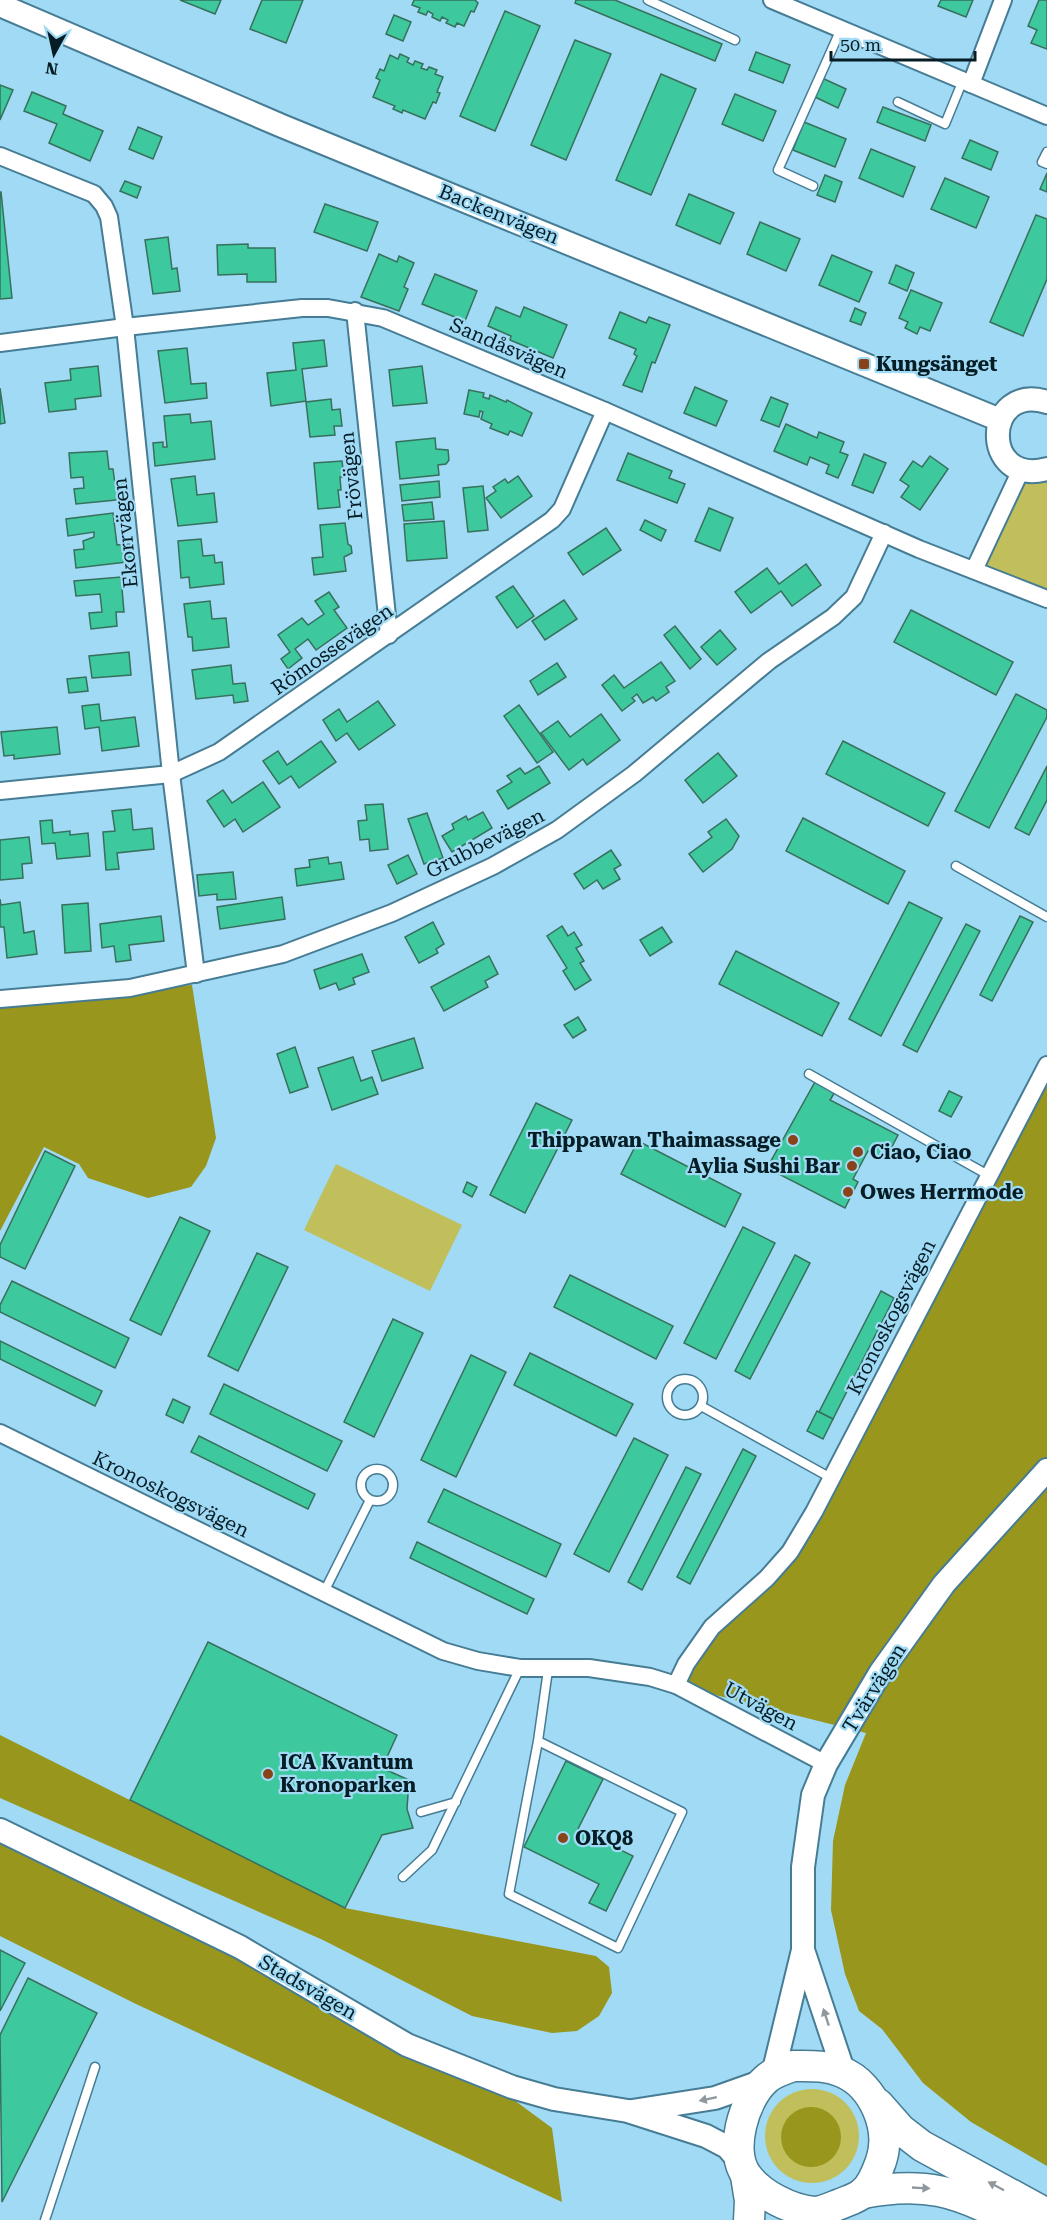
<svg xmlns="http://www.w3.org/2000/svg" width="1047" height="2220" font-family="'Roboto Serif',serif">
<rect width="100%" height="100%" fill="#a1daf4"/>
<g fill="#c0bf5b">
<polygon points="1047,469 1047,599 974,570 1021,470"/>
<polygon points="336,1164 462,1225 430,1291 304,1230"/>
<circle cx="812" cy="2136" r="47"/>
</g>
<g fill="#98961c">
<polygon points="192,985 216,1138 206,1166 191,1187 148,1198 88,1178 79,1164 44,1147 0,1231 0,1002"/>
<polygon points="1047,1065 1047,2166 971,2122 923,2083 882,2029 859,2011 845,1974 831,1910 833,1841 845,1785 866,1733 676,1685 686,1664 790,1552"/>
<polygon points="0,1735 345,1908 596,1956 609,1967 612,1993 599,2016 577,2031 552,2033 472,2016 323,1940 0,1798"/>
<polygon points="0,1830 467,2079 514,2100 552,2128 562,2202 136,2004 0,1936"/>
<circle cx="811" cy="2137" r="30"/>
</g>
<g fill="#3dc89e" stroke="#37705c" stroke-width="1.5">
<polygon points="180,0 221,0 215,14"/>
<polygon points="262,0 303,0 286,43 250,29"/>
<polygon points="414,0 475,0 478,3 474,12 471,11 464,26 457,23 455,27 446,23 448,20 442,17 440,21 432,17 433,14 428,11 426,15 418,12 420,8 412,5"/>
<polygon points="576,0 615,0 722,44 715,61 575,3"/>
<polygon points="941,0 973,0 966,17 938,6"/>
<polygon points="1039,0 1047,0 1047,49 1031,43 1037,30 1028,26"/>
<polygon points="505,11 540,26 495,131 460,116"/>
<polygon points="394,15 411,22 403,41 386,34"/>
<polygon points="575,40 611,54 566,160 531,145"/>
<polygon points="756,52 790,65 783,83 749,70"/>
<polygon points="400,54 409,58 407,62 413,65 415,61 423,64 421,68 427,70 429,67 437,70 435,74 443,77 437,92 440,93 436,103 433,102 425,119 403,110 402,113 393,109 395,106 373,97 380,80 376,78 380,69 384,71 390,55 398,59"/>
<polygon points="661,74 696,89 651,195 616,180"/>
<polygon points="822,78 846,89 838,108 815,97"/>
<polygon points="0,85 13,90 0,120"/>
<polygon points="32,92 66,106 63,114 103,131 90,161 49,143 57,124 24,111"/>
<polygon points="735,94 776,111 763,141 722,124"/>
<polygon points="883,107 931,125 925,141 877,122"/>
<polygon points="804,122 846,139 835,167 793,150"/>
<polygon points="138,127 162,137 153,159 129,149"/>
<polygon points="970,140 998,152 991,170 962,158"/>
<polygon points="871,149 915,167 903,197 859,178"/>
<polygon points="1047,173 1047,192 1040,189"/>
<polygon points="825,175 842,182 835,202 817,195"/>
<polygon points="945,178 989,197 976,228 931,209"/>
<polygon points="125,181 141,187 137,198 120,191"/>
<polygon points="1,192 12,298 0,299 0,192"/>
<polygon points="689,194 734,213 720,244 676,225"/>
<polygon points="325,204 378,222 367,251 314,232"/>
<polygon points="1036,215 1047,219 1047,279 1023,336 990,322"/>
<polygon points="760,222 800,239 786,271 747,254"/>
<polygon points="168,237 172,269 177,268 180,291 153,294 145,240"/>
<polygon points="248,244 248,248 275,248 276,282 247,282 247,274 218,275 217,245"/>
<polygon points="379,254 397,262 399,256 414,263 404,287 408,289 399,311 361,297"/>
<polygon points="832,255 872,272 859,302 819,285"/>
<polygon points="896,265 914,273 907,291 889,283"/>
<polygon points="435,274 477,291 465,321 422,304"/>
<polygon points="911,290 942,303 930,331 920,327 917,334 905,328 908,322 899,318"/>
<polygon points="496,307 520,317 524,307 567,325 553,358 510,340 511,336 488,326"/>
<polygon points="855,308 866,313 861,325 850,321"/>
<polygon points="620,312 646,323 649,317 670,325 655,363 652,362 642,392 623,385 637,356 634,354 636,349 609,338"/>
<polygon points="324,340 327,366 302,369 306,401 271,406 267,373 296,370 293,343"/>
<polygon points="187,348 191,384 206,383 207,398 165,403 158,351"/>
<polygon points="98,366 101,396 75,399 76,409 49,412 45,383 71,380 70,369"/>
<polygon points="422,366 427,403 393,406 389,370"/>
<polygon points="695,387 727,401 716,426 684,413"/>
<polygon points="0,388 5,423 0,424"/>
<polygon points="469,390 484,393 483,397 489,399 490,395 506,402 507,400 532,413 522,436 510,431 508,435 490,428 492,424 481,419 483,412 480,411 479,417 464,414"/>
<polygon points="771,397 788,404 779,427 761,420"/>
<polygon points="331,399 332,410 340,409 342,426 334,426 335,435 310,437 306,402"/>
<polygon points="190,414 191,423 211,421 215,459 155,466 153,443 163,442 163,447 167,447 164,416"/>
<polygon points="786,424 817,438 819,432 844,442 840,452 848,455 838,478 826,473 829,465 810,457 807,465 774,451"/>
<polygon points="435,438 436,449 448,450 449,460 446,464 438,465 439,475 400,479 396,442"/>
<polygon points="107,451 109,469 113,469 115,484 125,483 126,499 76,504 74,489 84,488 83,477 71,478 69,453"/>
<polygon points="628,453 672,471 669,478 685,484 677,503 617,480"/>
<polygon points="864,454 886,463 873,493 852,485"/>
<polygon points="930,456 948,469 920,510 901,497 909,486 900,480 913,461 922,467"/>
<polygon points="342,461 344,477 340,477 341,490 338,490 340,507 318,509 314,463"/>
<polygon points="195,476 197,495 214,493 217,522 178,526 171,479"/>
<polygon points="518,476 532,496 501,518 486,498 496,491 493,487 505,479 508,483"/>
<polygon points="439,481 440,497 402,501 400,485"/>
<polygon points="483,486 488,530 468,532 463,488"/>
<polygon points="432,502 434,519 404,521 402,505"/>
<polygon points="709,508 733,518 720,551 695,541"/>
<polygon points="113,513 117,545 133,544 135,561 76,568 74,550 84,549 83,541 94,537 94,532 68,536 66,519"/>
<polygon points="645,520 666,530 661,541 640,530"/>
<polygon points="444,521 447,558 407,561 404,524"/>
<polygon points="345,523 348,544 351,546 352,553 344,557 346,571 314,575 312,558 323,557 320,525"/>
<polygon points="606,528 621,550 583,575 568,553"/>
<polygon points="201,539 203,556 214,555 215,563 222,562 224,584 190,588 189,577 181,578 178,541"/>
<polygon points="806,564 821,585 792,606 781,591 751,613 735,592 767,568 779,584"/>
<polygon points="121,577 124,612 116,612 117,626 91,629 89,613 102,612 100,594 76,596 74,581"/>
<polygon points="513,586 534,616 517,628 496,597"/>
<polygon points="329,592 339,607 334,610 347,628 316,650 308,639 295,649 302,658 288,669 281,659 290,652 278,635 302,618 308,625 324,614 315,601"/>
<polygon points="564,600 577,619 545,640 532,621"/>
<polygon points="210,601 212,619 226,618 229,647 193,651 192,637 188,637 184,604"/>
<polygon points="911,610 1013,662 996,695 894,642"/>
<polygon points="675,626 701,659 690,669 664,635"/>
<polygon points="720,630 736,649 717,665 701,647"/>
<polygon points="129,652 131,675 92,678 89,656"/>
<polygon points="661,662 675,681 666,687 669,692 656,701 653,697 643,703 637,694 632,698 635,701 622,711 602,685 614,675 624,688"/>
<polygon points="557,663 566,677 538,695 530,681"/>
<polygon points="231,665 233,684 245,683 248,701 234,703 233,695 196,699 192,670"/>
<polygon points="86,677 88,691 69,693 67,679"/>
<polygon points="1016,694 1047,710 1047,717 989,828 955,811"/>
<polygon points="378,701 395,725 359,750 347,733 336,741 323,720 339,709 347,722"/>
<polygon points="99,704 101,721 135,717 139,746 102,751 99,727 85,729 82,706"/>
<polygon points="519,705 553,752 537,763 504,716"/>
<polygon points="601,714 620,740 587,765 583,759 569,770 541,733 558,721 570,737"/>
<polygon points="57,727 60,754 14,759 14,755 4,756 1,732"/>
<polygon points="321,741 336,762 299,788 291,776 279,784 263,761 278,751 287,765"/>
<polygon points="843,741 945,793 928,826 826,774"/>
<polygon points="718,753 737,776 703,803 685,780"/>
<polygon points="539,766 550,783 508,809 497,791 512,782 507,776 520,768 525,774"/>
<polygon points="1047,766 1047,800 1029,835 1015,828"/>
<polygon points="263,782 280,807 243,832 235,819 224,827 207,801 223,790 232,803"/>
<polygon points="383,804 388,849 370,851 369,839 360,840 358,821 367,820 365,805"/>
<polygon points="131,809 133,830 152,828 154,849 117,853 119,869 106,870 103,832 115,831 112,811"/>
<polygon points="483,812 492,828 452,852 442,836 454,829 452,824 466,816 468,820"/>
<polygon points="427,813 443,858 424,864 408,819"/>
<polygon points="803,818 905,871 888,904 786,851"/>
<polygon points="726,819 739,836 732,849 703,872 689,854 712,837 708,832"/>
<polygon points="52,820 53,833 70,831 70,835 88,833 90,856 57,859 55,843 42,844 40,821"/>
<polygon points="29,837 32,863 22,864 23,878 0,880 0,840"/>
<polygon points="611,850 621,865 614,869 620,879 603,889 597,880 584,889 574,874"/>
<polygon points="408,855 417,874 397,884 388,865"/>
<polygon points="328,857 329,864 341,862 344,879 297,886 295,869 310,867 309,860"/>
<polygon points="233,872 236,899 217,900 217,894 199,896 197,875"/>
<polygon points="282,897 285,919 220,929 217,907"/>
<polygon points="0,899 1,905 20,902 24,933 34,931 37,954 7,958 4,927 0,927"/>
<polygon points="909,902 942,918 881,1036 849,1019"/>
<polygon points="88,903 91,951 65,953 62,905"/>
<polygon points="161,916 164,941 129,945 131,960 116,962 114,946 102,948 100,924"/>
<polygon points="1020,916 1033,922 992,1001 980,995"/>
<polygon points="433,922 444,944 436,949 438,953 419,963 405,937"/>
<polygon points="966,924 980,931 917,1052 903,1045"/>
<polygon points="562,926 568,936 574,932 582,945 576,948 584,961 580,963 591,980 575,990 563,971 567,968 547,936"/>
<polygon points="662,927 672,942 650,956 640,940"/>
<polygon points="736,951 839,1003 822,1036 719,984"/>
<polygon points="362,954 369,972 353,978 355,984 339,990 336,983 320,989 314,970"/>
<polygon points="489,956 498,974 485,981 488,987 444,1011 431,987"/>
<polygon points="578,1017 586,1030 573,1038 564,1025"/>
<polygon points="414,1038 423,1068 382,1081 372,1051"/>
<polygon points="295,1047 308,1087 290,1093 277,1054"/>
<polygon points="353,1057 361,1081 372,1077 378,1094 332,1110 318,1068"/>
<polygon points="815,1082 835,1092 830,1100 898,1135 885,1160 868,1151 853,1179 858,1182 845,1208 767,1168"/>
<polygon points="949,1091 962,1097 951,1117 939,1111"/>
<polygon points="536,1103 572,1120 525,1213 490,1195"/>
<polygon points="638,1141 741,1194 725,1227 621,1174"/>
<polygon points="45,1151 75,1166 25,1269 0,1257 0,1245"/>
<polygon points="467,1182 477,1187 472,1197 463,1192"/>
<polygon points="180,1217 210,1231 161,1335 130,1320"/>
<polygon points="743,1227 775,1243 716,1359 684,1343"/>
<polygon points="257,1253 288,1267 238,1371 208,1356"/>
<polygon points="795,1255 810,1263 750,1379 735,1371"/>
<polygon points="570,1275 673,1326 656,1359 554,1307"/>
<polygon points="12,1281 129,1338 115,1368 0,1312 0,1305"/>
<polygon points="881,1291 894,1298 833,1419 819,1412"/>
<polygon points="393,1319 423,1333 374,1437 344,1422"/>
<polygon points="0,1341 102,1391 95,1406 0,1359"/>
<polygon points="530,1353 633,1404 616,1436 514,1385"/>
<polygon points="471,1355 506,1372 456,1477 421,1460"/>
<polygon points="224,1384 342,1441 327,1471 210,1414"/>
<polygon points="173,1399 190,1407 183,1423 166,1415"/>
<polygon points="817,1411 833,1419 823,1439 807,1431"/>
<polygon points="199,1436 315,1494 308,1509 191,1452"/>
<polygon points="634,1438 668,1455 609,1572 574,1554"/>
<polygon points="743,1449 756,1456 690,1584 677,1577"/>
<polygon points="686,1467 701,1474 642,1590 628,1582"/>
<polygon points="444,1489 561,1544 546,1577 428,1522"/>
<polygon points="417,1542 534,1599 527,1614 410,1558"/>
<polygon points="208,1642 397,1735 382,1768 409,1780 407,1809 413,1828 382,1835 345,1908 130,1800"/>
<polygon points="566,1761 603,1779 578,1829 633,1856 606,1911 589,1903 599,1884 524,1847"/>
<polygon points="0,1950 25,1963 0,2011"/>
<polygon points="28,1978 97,2013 2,2202 0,2035"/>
</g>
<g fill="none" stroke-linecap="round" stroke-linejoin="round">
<defs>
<g id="lane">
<polyline points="648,0 735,40"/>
<polyline points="898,102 945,124 963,80"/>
<polyline points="1047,152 1042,162 1047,164"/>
<polyline points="813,186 778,170 841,29"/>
<polyline points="956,866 1047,917"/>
<polyline points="809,1074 988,1175"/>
<circle cx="685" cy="1397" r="18"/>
<polyline points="701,1406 831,1478"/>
<circle cx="377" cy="1485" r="16"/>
<polyline points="324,1592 370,1500"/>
<polyline points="538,1741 682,1812 618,1948 509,1894 538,1741 548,1670"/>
<polyline points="421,1812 456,1802"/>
<polyline points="403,1877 432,1850 520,1668"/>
<polyline points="45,2220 95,2067"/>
</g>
<g id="street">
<polyline points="772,0 1047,116"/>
<polyline points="971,84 1003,0"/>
<polyline points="0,156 94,194 104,206 109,217 125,327 171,774 196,974"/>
<polyline points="355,311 389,635"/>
<polyline points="0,343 125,327 302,308 328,308 383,318 605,411 919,549 1047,599"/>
<polyline points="974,570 1021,470"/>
<polyline points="0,791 171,774 219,752 552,520 562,509 605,411"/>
<polyline points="0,999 130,988 283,954 392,913 493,866 557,830 634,774 769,661 833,617 854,597 884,533"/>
<polyline points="0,1433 443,1651 478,1661 520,1668 589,1668 650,1677 676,1685 826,1764"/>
<polyline points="676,1685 686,1664 712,1627 767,1578 790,1552 814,1512 1047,1065"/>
</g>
<g id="secondary">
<polyline points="0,5 282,126 1000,420"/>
<path d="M1047,402C983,382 980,487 1047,469"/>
<polyline points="0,1830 240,1947 407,2045 512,2087 554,2099 628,2111 706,2136 727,2147 742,2164"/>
<polyline points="803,1950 844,2073"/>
<polyline points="773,2074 803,1950 803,1867 813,1795 826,1764 880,1673 944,1584 1047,1470"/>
<polyline points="632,2111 715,2098 763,2081"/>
</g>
<g id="highway">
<path d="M793,2066C810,2066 826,2065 842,2072C874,2085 892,2129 881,2161C877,2172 873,2184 864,2192C858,2198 847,2201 840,2204C832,2207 822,2212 814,2212C791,2210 761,2195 747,2176C728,2152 744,2099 765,2080C773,2072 783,2070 793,2066Z"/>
<polyline points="878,2104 900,2129 922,2146 1047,2214"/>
<polyline points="746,2176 750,2201 749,2220"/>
<path d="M863,2193C923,2181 957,2191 1011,2220"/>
</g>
</defs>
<use href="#lane" stroke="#467c94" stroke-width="11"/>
<use href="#street" stroke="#467c94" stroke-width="20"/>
<use href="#secondary" stroke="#467c94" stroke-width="26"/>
<use href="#highway" stroke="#467c94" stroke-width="33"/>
<use href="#lane" stroke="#fff" stroke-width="8"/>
<use href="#street" stroke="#fff" stroke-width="16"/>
<use href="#secondary" stroke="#fff" stroke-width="22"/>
<use href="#highway" stroke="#fff" stroke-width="30"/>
</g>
<defs><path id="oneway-solid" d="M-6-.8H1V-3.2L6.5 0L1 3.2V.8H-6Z" transform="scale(1.5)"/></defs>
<g fill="#8f999d">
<use href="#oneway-solid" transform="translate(826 2017) rotate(-108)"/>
<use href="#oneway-solid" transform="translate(708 2099) rotate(168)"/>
<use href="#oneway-solid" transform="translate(996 2186) rotate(-152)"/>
<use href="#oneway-solid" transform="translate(921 2188) rotate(3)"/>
</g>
<g fill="#884319" stroke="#a1daf4" stroke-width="2">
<rect x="858" y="358" width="12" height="12" rx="3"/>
<circle cx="793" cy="1140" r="6"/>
<circle cx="858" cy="1152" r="6"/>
<circle cx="852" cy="1166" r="6"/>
<circle cx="848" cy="1192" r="6"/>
<circle cx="268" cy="1774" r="6"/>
<circle cx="563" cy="1838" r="6"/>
</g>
<g text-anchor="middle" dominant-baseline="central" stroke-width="4.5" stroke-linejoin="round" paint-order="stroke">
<g font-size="20" fill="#061d26" stroke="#a1daf4">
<text transform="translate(499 214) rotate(22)">Backenvägen</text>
<text transform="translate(509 348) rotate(23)">Sandåsvägen</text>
<text transform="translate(351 476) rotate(-96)">Frövägen</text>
<text transform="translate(125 533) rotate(-96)">Ekorrvägen</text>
<text transform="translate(332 649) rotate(-35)">Römossevägen</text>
<text transform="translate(485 843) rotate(-27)">Grubbevägen</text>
<text transform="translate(891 1317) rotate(-63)">Kronoskogsvägen</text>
<text transform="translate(171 1494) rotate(26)">Kronoskogsvägen</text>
<text transform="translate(874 1688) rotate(-58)">Tvärvägen</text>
<text transform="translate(761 1706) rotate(28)">Utvägen</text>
<text transform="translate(308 1987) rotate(30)">Stadsvägen</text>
</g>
<g font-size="20" font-weight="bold" fill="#061d26" stroke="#a1daf4" text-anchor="start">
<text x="876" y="364">Kungsänget</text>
<text x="781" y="1140" text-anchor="end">Thippawan Thaimassage</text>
<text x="870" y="1152">Ciao, Ciao</text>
<text x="840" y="1166" text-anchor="end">Aylia Sushi Bar</text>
<text x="860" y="1192">Owes Herrmode</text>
<text x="280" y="1762">ICA Kvantum<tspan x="280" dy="23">Kronoparken</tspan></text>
<text x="575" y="1838">OKQ8</text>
</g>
</g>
<g transform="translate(54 54) rotate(188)" stroke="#a1daf4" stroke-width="4.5" paint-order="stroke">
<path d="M0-4.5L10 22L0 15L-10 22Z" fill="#061d26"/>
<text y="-9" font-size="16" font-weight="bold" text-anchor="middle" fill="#061d26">N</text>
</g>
<path d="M831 51v9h144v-9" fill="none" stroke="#061d26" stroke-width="3"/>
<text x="840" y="51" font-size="18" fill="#061d26" stroke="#a1daf4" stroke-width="4.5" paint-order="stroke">50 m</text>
</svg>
